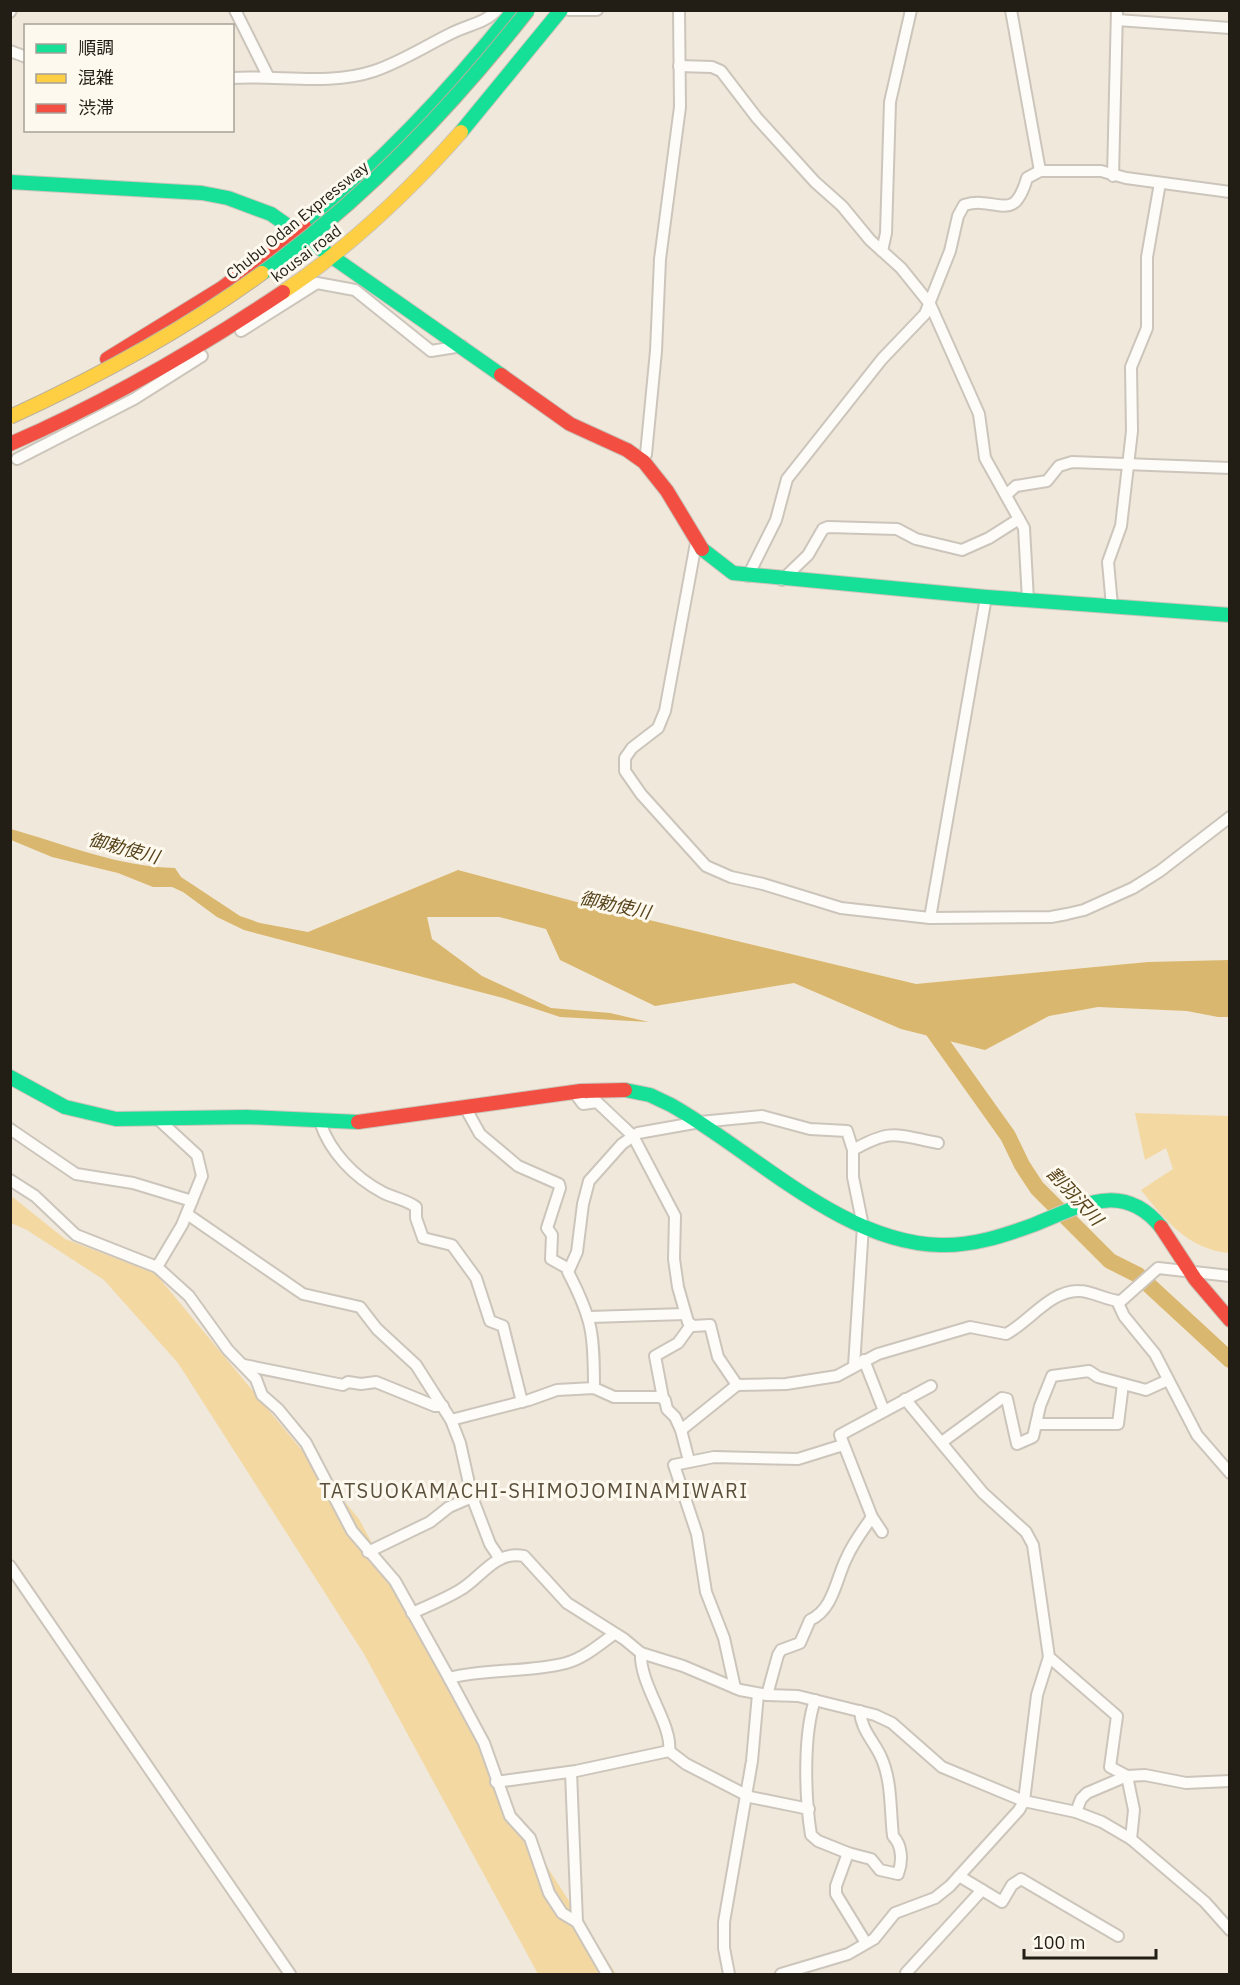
<svg xmlns="http://www.w3.org/2000/svg" width="1240" height="1985" font-family="'IBM Plex Sans','Noto Sans JP',sans-serif">
<rect width="100%" height="100%" fill="#f0e8da"/>
<g fill="#f3d8a2">
<path d="M1135,1113L1229,1116V1253C1188,1249 1165,1220 1141,1190L1173,1169L1166,1148L1145,1160Z"/>
<polygon points="10,1195 65,1239 155,1273 359,1519 535,1848 616,1974 538,1974 364,1654 178,1363 104,1280 27,1230 11,1223"/>
</g>
<path fill="#dab76e" d="M11,829C64,844 119,867 175,868L181,877L240,916L260,923L308,932L458,870L599,908L916,984L1148,962L1229,960V1017H1218L1187,1011L1098,1007L1049,1016L985,1050L901,1029L794,983L655,1006L560,960L546,929L499,917H427L432,939L482,976L551,1008L610,1013L649,1022L560,1017L503,998L244,930L217,917L183,892L172,887H153L118,873L52,857L11,840Z"/>
<g fill="none" stroke-linecap="round" stroke-linejoin="round">
<polyline stroke="#dab76e" stroke-width="16" points="924,1018 1008,1136 1022,1165 1037,1188 1110,1261 1138,1275 1230,1360"/>
<defs>
<g id="street">
<polyline points="235,10 268,76"/>
<polyline points="569,10 597,10"/>
<polyline points="1011,10 1040,171"/>
<polyline points="10,12 11,10"/>
<polyline points="1117,20 1230,28"/>
<polyline points="10,51 26,57"/>
<polyline points="679,66 712,67 721,71 757,118 815,182 842,206 870,240 901,268 930,304 979,414 985,458 1024,528 1028,600"/>
<path d="M232,78C279,75 329,86 374,71C401,62 427,45 452,33C467,25 486,23 497,10"/>
<polyline points="1113,176 1117,10"/>
<polyline points="882,251 886,233 890,102 911,10"/>
<polyline points="241,331 317,283 355,290 431,351 462,346"/>
<polyline points="17,459 134,399 202,356"/>
<polyline points="643,461 646,454 656,351 660,259 680,107 679,10"/>
<polyline points="1006,495 1016,486 1047,481 1059,466 1072,462 1230,468"/>
<polyline points="696,543 665,711 658,728 632,748 625,758 625,771 641,794 706,866 731,877 763,884 841,908 930,918 1051,917 1067,914 1084,910 1133,888 1160,871 1230,817"/>
<path d="M748,576L776,520L787,479L882,359L925,314L950,251L958,216L964,205C998,195 1013,226 1027,178L1040,171H1101L1126,178L1230,192"/>
<polyline points="782,580 808,555 823,529 828,527 897,529 916,539 962,550 989,538 1019,519"/>
<polyline points="1112,606 1108,562 1121,526 1132,431 1131,367 1147,328 1147,257 1160,183"/>
<polyline points="930,918 986,597"/>
<polyline points="574,1092 583,1104 597,1102 633,1136 675,1216 674,1259 678,1287 688,1322 693,1326 710,1325 718,1357 737,1385"/>
<polyline points="466,1109 480,1134 518,1166 559,1184 560,1188 547,1228 552,1235 551,1259 569,1269"/>
<path d="M320,1122C330,1152 354,1177 382,1192C393,1198 405,1199 416,1207V1218L423,1238L452,1245L476,1278L490,1321L503,1326L522,1402"/>
<polyline points="10,1129 76,1174 133,1183 192,1201"/>
<path d="M853,1150C892,1128 896,1135 938,1143"/>
<polyline points="10,1180 35,1196 76,1235 157,1267 189,1296 228,1350 256,1379 262,1395 278,1409 306,1443 352,1531 395,1581 449,1678 484,1743 510,1816 530,1838 549,1893 562,1913 577,1922 607,1974"/>
<polyline points="187,1214 303,1294 360,1307 377,1329 416,1365 451,1420 460,1443 472,1497 490,1544 500,1559"/>
<polyline points="157,1267 182,1225 202,1176 197,1155 159,1120"/>
<polyline points="1117,1301 1124,1316 1155,1354 1197,1435 1230,1473"/>
<polyline points="590,1317 685,1314"/>
<polyline points="864,1360 884,1411"/>
<polyline points="244,1365 343,1385 348,1382 361,1384 376,1382 435,1406 443,1406"/>
<path d="M594,1388C594,1335 593,1320 568,1272L577,1252L583,1204L589,1181L622,1144L638,1133L700,1122L762,1116L810,1129L847,1131L853,1150V1177L863,1226L854,1366"/>
<polyline points="663,1398 655,1356 678,1343 691,1325"/>
<polyline points="905,1399 983,1493 1026,1532 1033,1545 1049,1657 1117,1716 1110,1767 1127,1776 1134,1810 1131,1839"/>
<polyline points="451,1420 529,1400 557,1390 594,1388 614,1397 660,1397 665,1400 667,1409 675,1417 681,1430 689,1461"/>
<polyline points="1036,1424 1118,1424 1123,1384"/>
<path d="M681,1430L737,1385L786,1384L837,1376L878,1354L970,1327L1006,1334C1029,1322 1051,1290 1079,1291C1093,1291 1107,1301 1121,1301L1158,1268L1230,1276"/>
<polyline points="942,1442 1002,1398 1007,1399 1017,1444 1033,1437 1040,1406 1052,1376 1089,1371 1098,1377 1146,1390 1168,1380"/>
<polyline points="882,1532 872,1517 840,1435 931,1386"/>
<polyline points="368,1552 430,1522 449,1507 472,1497"/>
<polyline points="10,1566 290,1974"/>
<path d="M412,1613C428,1606 445,1599 460,1590C481,1578 495,1550 524,1556L567,1603L624,1639L641,1653L683,1666L740,1690L767,1695L798,1696L875,1715L892,1723L942,1767L1024,1801L1076,1812L1102,1822L1131,1839L1205,1902L1230,1930"/>
<path d="M641,1653C639,1684 673,1725 669,1751"/>
<path d="M449,1678C487,1668 528,1673 566,1663C584,1658 599,1645 614,1634"/>
<polyline points="735,1688 724,1638 706,1592 697,1534 674,1465 714,1457 798,1459 843,1445"/>
<path d="M767,1695L778,1655L781,1650L800,1643L810,1620C834,1609 836,1578 847,1557C853,1543 863,1530 872,1517"/>
<path d="M815,1700C803,1735 805,1798 811,1835L818,1841L848,1853L871,1859L880,1870L898,1874C903,1861 902,1845 893,1836C890,1810 892,1781 881,1757C874,1741 861,1730 860,1711"/>
<polyline points="571,1772 577,1922"/>
<polyline points="496,1782 576,1771 669,1751 686,1764 750,1797 809,1809"/>
<polyline points="1076,1812 1081,1799 1087,1793 1127,1776 1145,1775 1186,1783 1230,1781"/>
<polyline points="848,1853 836,1886 836,1894 866,1943"/>
<polyline points="959,1876 1002,1902 1012,1885 1021,1879 1118,1936"/>
<polyline points="906,1973 982,1890"/>
<polyline points="729,1974 724,1948 724,1922 752,1761 758,1694"/>
<polyline points="781,1974 848,1954 874,1939 895,1913 935,1898 950,1886 1019,1810 1024,1801 1037,1695 1049,1657"/>
</g>
<g id="fast">
<polyline points="461,132 561,10"/>
<polyline points="10,182 202,193 228,198 271,214 501,375"/>
<path d="M304,226C383,162 451,89 514,10"/>
<polyline points="702,549 733,573 986,597 1230,615"/>
<polyline points="10,1077 65,1107 116,1119 247,1117 358,1122"/>
<path d="M625,1090L650,1095L671,1105C753,1151 842,1243 940,1245C972,1246 1003,1236 1033,1225C1079,1207 1122,1179 1161,1227"/>
</g>
<path id="slow" d="M283,292C350,247 408,192 461,132"/>
<g id="jam">
<polyline points="107,359 222,288 304,226"/>
<polyline points="501,375 570,424 627,450 644,462 667,491 702,549"/>
<path d="M10,444C107,402 196,350 283,292"/>
<polyline points="358,1122 581,1091 625,1090"/>
<polyline points="1161,1227 1195,1279 1230,1320"/>
</g>
</defs>
<use href="#street" stroke="#ccc5bb" stroke-width="14"/>
<use href="#fast" stroke="#ccc5bb" stroke-width="16"/>
<use href="#slow" stroke="#ccc5bb" stroke-width="16"/>
<use href="#jam" stroke="#ccc5bb" stroke-width="16"/>
<use href="#street" stroke="#fdfcf9" stroke-width="10"/>
<use href="#fast" stroke="#16e098" stroke-width="14"/>
<use href="#slow" stroke="#ffcf43" stroke-width="14"/>
<use href="#jam" stroke="#f24e42" stroke-width="14"/>
<defs>
<path id="fast-bridge" d="M262,273C365,198 450,109 528,10"/>
<path id="slow-bridge" d="M10,417C99,376 183,331 262,273"/>
</defs>
<use href="#fast-bridge" stroke="#bbb09d" stroke-width="16" stroke-linecap="butt"/>
<use href="#slow-bridge" stroke="#bbb09d" stroke-width="16" stroke-linecap="butt"/>
<use href="#fast-bridge" stroke="#16e098" stroke-width="14"/>
<use href="#slow-bridge" stroke="#ffcf43" stroke-width="14"/>
</g>
<g text-anchor="middle" dominant-baseline="central" stroke-width="6" stroke-linejoin="round" paint-order="stroke">
<g font-size="16" fill="#231e15" stroke="#fef9ef">
<text transform="translate(297 220) rotate(-39)">Chubu Odan Expressway</text>
<text transform="translate(306 253) rotate(-37)">kousai road</text>
</g>
<g font-size="18" font-style="italic" fill="#554219" stroke="#fef9ef">
<text transform="translate(124 848) rotate(15)">御勅使川</text>
<text transform="translate(615 905) rotate(12)">御勅使川</text>
<text transform="translate(1075 1196) rotate(47)">割羽沢川</text>
</g>
<g font-size="20" letter-spacing="1.5" fill="#5b503b" stroke="#fef9ef">
<text x="534" y="1490">TATSUOKAMACHI-SHIMOJOMINAMIWARI</text>
</g>
</g>
<rect width="1240" height="1985" fill="none" stroke="#231e15" stroke-width="24"/>
<rect x="24" y="24" width="210" height="108" fill="#fef9ef" stroke="#a6a198" stroke-width="1.5"/>
<rect x="36" y="44" width="30" height="9" fill="#16e098" stroke="#a6a198" stroke-width="1.5"/>
<text x="78" y="54" font-size="18" fill="#231e15">順調</text>
<rect x="36" y="74" width="30" height="9" fill="#ffcf43" stroke="#a6a198" stroke-width="1.5"/>
<text x="78" y="84" font-size="18" fill="#231e15">混雑</text>
<rect x="36" y="104" width="30" height="9" fill="#f24e42" stroke="#a6a198" stroke-width="1.5"/>
<text x="78" y="114" font-size="18" fill="#231e15">渋滞</text>
<path d="M1024 1949v9h132v-9" fill="none" stroke="#231e15" stroke-width="3"/>
<text x="1033" y="1949" font-size="18" fill="#231e15" stroke="#fef9ef" stroke-width="4.5" paint-order="stroke">100 m</text>
</svg>
